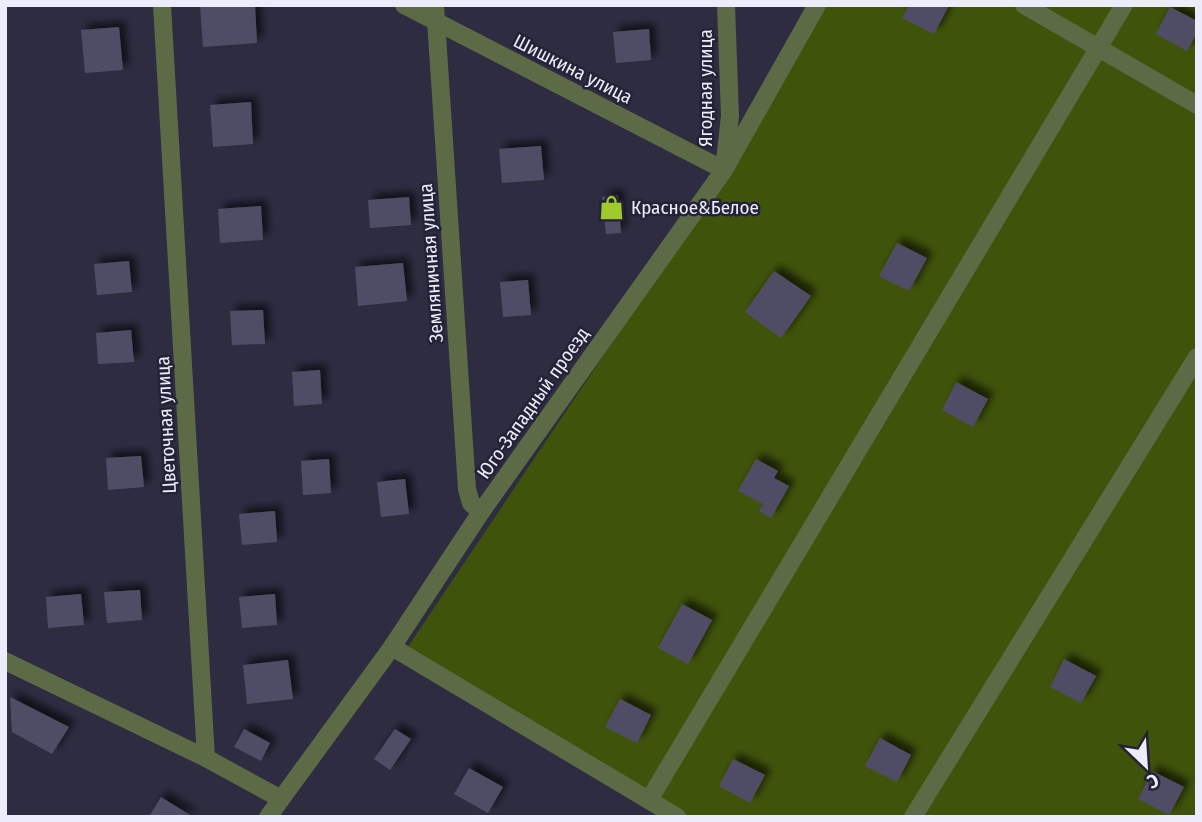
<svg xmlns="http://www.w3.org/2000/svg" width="1202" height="822" font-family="'Fira Sans Condensed',sans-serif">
<defs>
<filter id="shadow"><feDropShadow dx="6" dy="-6" stdDeviation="3.5" flood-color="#0009"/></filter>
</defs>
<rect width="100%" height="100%" fill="#2d2c41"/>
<polygon fill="#40530b" points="819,5 1197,5 1197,817 660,817 407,648 728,170"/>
<g fill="#504e66" filter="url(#shadow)">
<polygon points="200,5 255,5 257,43 203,47"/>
<polygon points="909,5 946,5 948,7 934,34 902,18"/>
<polygon points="1170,7 1197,21 1197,33 1187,51 1156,34"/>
<polygon points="119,27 123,70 85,73 81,30"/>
<polygon points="649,29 651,60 616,63 613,32"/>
<polygon points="251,102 253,144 213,147 210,105"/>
<polygon points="541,146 544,180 502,183 499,149"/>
<polygon points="618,195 621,233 606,234 602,197"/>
<polygon points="409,197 411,225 370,228 368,200"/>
<polygon points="261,206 263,240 220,243 218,209"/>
<polygon points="897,243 927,258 909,291 879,276"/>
<polygon points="129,261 132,292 97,295 94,264"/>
<polygon points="403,263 407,301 358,306 355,267"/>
<polygon points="774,271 811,296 781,338 745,312"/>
<polygon points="528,280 531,315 503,317 500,282"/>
<polygon points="263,310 265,344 232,345 230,311"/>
<polygon points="131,330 134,362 98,364 96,333"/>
<polygon points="320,370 322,404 294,406 292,372"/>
<polygon points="956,382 988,399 973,427 942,410"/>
<polygon points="141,456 144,487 108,490 106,458"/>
<polygon points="329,459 331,493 303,495 301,461"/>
<polygon points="756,459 778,471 774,478 789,486 771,518 759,511 763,504 738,491"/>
<polygon points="405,479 409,514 381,517 377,482"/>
<polygon points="275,511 277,542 242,545 239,514"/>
<polygon points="140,590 142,620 107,623 104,592"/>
<polygon points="81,594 84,625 48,628 46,597"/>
<polygon points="275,594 277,625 242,628 239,597"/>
<polygon points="682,604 712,620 688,664 658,648"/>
<polygon points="1064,659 1096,676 1081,703 1050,687"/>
<polygon points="288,660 293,699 247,704 243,665"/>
<polygon points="10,697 69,727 52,754 12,732"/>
<polygon points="620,699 651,715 637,743 605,727"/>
<polygon points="244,729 270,743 261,761 234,747"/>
<polygon points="395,729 411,739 390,770 374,759"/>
<polygon points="880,738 911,755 897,782 865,766"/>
<polygon points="733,759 765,775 750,803 719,786"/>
<polygon points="469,768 503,787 488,813 454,794"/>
<polygon points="1152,771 1184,787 1169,815 1138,799"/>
<polygon points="161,797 193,817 149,817"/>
</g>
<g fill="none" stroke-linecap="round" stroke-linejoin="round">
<g stroke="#5d6a46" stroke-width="18">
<polyline points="162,5 206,758"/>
<polyline points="404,5 724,170 730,116 726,5"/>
<polyline points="435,5 467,489 471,503 481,512"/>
<polyline points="1024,5 1197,105"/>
<polyline points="392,647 677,817"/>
<polyline points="5,661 206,758 281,799"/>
<polyline points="649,800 1124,5"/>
<polyline points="268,817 392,647 481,512 724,170 817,5"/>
<polyline points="913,817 1197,357"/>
</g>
</g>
<defs>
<symbol id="shop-bare" viewBox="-9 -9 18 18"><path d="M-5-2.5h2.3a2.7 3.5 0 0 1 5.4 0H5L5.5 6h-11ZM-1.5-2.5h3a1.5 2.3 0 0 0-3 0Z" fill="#9fca2d" stroke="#242236" stroke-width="2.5" paint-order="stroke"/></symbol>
</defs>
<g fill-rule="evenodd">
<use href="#shop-bare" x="594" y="190" width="35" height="35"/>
</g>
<g text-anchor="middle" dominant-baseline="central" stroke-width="5" stroke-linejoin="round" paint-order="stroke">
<g font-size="19" fill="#edecfa" stroke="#242236">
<text transform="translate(573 69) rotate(27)">Шишкина улица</text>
<text transform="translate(705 88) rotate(-90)">Ягодная улица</text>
<text transform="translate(431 263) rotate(-94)">Земляничная улица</text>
<text transform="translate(533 403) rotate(-55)">Юго-Западный проезд</text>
<text transform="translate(166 425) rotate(-93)">Цветочная улица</text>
</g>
<g font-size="19" fill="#edecfa" stroke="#242236" text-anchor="start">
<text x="631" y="207">Красное&amp;Белое</text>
</g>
</g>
<rect width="1202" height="822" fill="none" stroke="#edecfa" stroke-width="14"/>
<g transform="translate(1146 766) rotate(155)" stroke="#242236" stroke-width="5" paint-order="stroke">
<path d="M0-5L12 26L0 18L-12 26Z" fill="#edecfa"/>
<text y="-10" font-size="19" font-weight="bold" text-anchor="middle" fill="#edecfa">С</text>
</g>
</svg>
